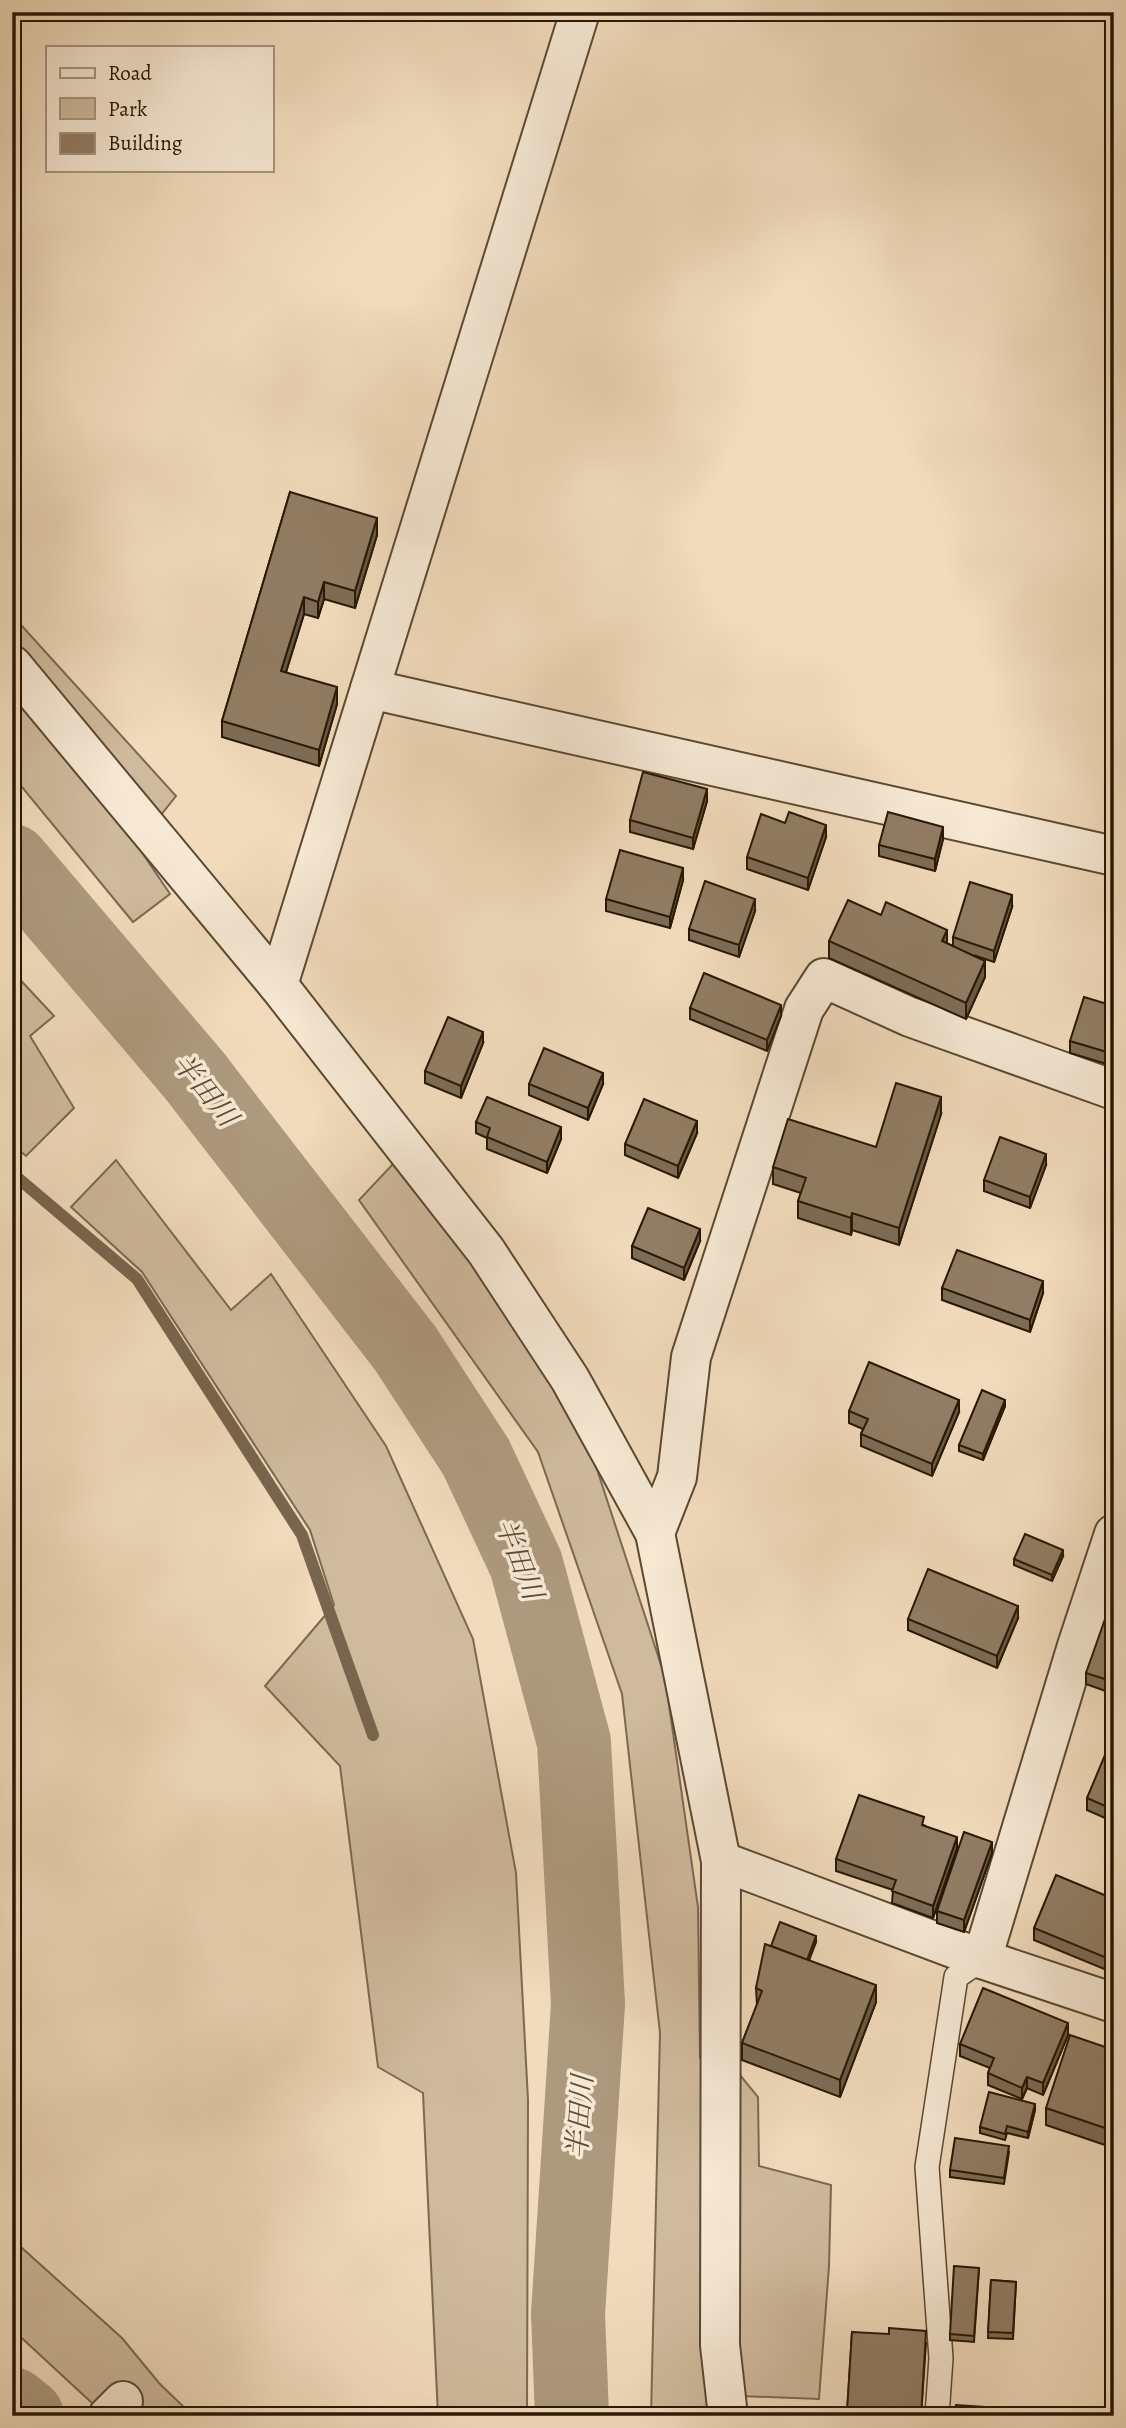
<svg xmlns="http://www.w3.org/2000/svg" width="1126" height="2428" font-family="Alegreya,'Noto Serif JP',serif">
<rect width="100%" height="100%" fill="#f1dbbc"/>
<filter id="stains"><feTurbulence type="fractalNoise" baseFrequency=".00286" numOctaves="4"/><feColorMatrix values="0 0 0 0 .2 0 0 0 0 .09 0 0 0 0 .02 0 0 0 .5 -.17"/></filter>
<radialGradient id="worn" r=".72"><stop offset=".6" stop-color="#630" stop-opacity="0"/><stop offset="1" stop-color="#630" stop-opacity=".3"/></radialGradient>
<g fill="#cfba9d" stroke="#7c6950" stroke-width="2">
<polygon points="12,615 176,796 137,845 170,894 133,922 12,775"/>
<polygon points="12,971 54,1016 30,1036 74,1108 26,1156 12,1144"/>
<polygon points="116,1160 231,1310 271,1274 386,1446 473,1639 516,1873 528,2100 527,2416 438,2416 423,2093 378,2067 340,1766 265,1686 334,1605 310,1530 142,1272 71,1207"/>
<polygon points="393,1164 492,1282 591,1451 665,1677 698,1907 700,2058 727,2059 758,2097 759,2166 831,2185 829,2266 819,2399 740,2396 741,2416 651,2416 660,2033 622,1694 538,1452 359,1200"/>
<polygon points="12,2239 122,2338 159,2383 193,2416 106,2416 12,2329"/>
</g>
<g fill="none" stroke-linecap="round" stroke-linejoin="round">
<polyline stroke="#78654d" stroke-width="12" points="12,1173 137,1279 302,1535 373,1735"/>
<g stroke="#ad997d" stroke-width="74">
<polyline points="12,861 194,1075 405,1348 476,1457 526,1564 574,1742 588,2004 568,2314 572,2416"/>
<polyline points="12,2404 27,2416"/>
</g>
<defs>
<polyline id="lane" points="937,2416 941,2358 927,2167 956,1977 982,1959"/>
<g id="street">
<polyline points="12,665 278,985 486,1251 570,1379 655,1533 721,1861 720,2345 728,2416"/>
<polyline points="370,689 1114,856"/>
<polyline points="278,985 580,12"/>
<polyline points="655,1533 677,1477 691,1357 804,1009 824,978 910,1017 1114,1090"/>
<polyline points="721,1861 982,1959 1114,2003"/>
<polyline points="982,1959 1077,1646 1114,1534"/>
<polyline points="108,2416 123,2401"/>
</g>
</defs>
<use href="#lane" stroke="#5a4932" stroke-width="26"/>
<use href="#street" stroke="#5a4932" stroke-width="42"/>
<use href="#lane" stroke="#f6e8d3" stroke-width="23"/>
<use href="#street" stroke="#f6e8d3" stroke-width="38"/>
</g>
<g fill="#7d6c56" stroke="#281804" stroke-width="2">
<polygon points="290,492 377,535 355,608 324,599 318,618 304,614 286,672 337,704 319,766 222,737 222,721"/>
<polygon points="707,801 693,849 630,832 630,820"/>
<polygon points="826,837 808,890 747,869 747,857"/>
<polygon points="943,839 935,871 879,856 879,845"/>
<polygon points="683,880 670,928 606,911 606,899"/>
<polygon points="1012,907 994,962 976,956 985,977 966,1019 829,958 829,941 881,915 953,946 953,937"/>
<polygon points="755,911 739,957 689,940 689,929"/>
<polygon points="1114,1006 1114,1054 1110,1065 1070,1053 1070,1041"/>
<polygon points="690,1008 781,1016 767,1051 690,1019"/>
<polygon points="483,1043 461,1098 425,1083 425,1071"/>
<polygon points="529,1084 603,1084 588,1120 529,1095"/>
<polygon points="941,1114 899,1245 852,1230 851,1235 798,1218 798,1201 801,1193 773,1184 773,1167 876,1147"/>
<polygon points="476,1122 561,1139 547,1173 487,1149 487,1138 476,1133"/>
<polygon points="697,1133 678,1178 625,1155 625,1144"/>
<polygon points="1046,1165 1030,1208 984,1191 984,1180"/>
<polygon points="700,1241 684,1280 632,1258 632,1246"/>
<polygon points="942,1288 1043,1293 1030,1332 942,1300"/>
<polygon points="1005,1406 983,1460 959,1451 959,1445"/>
<polygon points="849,1411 959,1412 932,1476 861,1446 861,1434 863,1429 849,1423"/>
<polygon points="1063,1556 1052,1581 1014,1565 1014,1559"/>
<polygon points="1114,1607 1114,1694 1086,1684 1086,1673"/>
<polygon points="1018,1618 997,1668 908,1630 908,1619"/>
<polygon points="1114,1744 1114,1822 1087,1810 1087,1798"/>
<polygon points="924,1825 957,1848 933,1918 892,1903 893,1890 836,1871 836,1859"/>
<polygon points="992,1853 964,1932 937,1923 937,1911"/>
<polygon points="1114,1899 1114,1973 1034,1940 1034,1928"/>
<polygon points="816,1942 809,1960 876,2002 840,2097 742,2060 742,2043 757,2005 756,1988 771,1946"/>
<polygon points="1068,2035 1043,2095 1027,2088 1022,2099 988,2085 988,2073 990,2068 960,2056 960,2044"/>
<polygon points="1114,2050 1114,2148 1046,2125 1046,2108"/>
<polygon points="1035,2110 1028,2138 1007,2133 1005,2140 980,2133 980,2127"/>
<polygon points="1009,2152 1004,2184 950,2177 950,2170"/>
<polygon points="979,2268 974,2342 950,2340 950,2334"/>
<polygon points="991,2280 1016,2282 1013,2339 988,2338"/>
<polygon points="852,2332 926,2343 921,2416 847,2416"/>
</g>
<g fill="#665846" stroke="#281804" stroke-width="2">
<polygon points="377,518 377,535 355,608 355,591"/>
<polygon points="324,582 324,599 318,618 318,602"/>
<polygon points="304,597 304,614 281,688 281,671"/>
<polygon points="337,687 337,704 319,766 319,750"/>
<polygon points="707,789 707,801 693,849 693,838"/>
<polygon points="826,825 826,837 808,890 808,878"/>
<polygon points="943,827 943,839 935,871 935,859"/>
<polygon points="683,868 683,880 670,928 670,917"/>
<polygon points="1012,895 1012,907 994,962 994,951"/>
<polygon points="755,899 755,911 739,957 739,945"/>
<polygon points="947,930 947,947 942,941"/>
<polygon points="985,961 985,977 966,1019 966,1003"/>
<polygon points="781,1005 781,1016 767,1051 767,1040"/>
<polygon points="483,1032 483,1043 461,1098 461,1086"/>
<polygon points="1114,1043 1114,1054 1110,1065 1110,1053"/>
<polygon points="603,1073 603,1084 588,1120 588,1108"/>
<polygon points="941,1097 941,1114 899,1245 899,1228"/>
<polygon points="697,1121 697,1133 678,1178 678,1166"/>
<polygon points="561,1127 561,1139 547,1173 547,1162"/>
<polygon points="1046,1154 1046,1165 1030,1208 1030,1197"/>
<polygon points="852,1213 852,1230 851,1235 851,1218"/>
<polygon points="700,1229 700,1241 684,1280 684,1268"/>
<polygon points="1043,1281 1043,1293 1030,1332 1030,1320"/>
<polygon points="959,1400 959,1412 932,1476 932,1464"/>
<polygon points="1005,1400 1005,1406 983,1460 983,1454"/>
<polygon points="1063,1550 1063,1556 1052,1581 1052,1575"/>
<polygon points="1018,1606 1018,1618 997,1668 997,1656"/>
<polygon points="957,1837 957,1848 933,1918 933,1906"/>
<polygon points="992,1842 992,1853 964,1932 964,1920"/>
<polygon points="816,1936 816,1942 806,1968 806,1962"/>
<polygon points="876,1985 876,2002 840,2097 840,2080"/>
<polygon points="1068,2023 1068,2035 1043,2095 1043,2083"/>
<polygon points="1027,2077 1027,2088 1022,2099 1022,2088"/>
<polygon points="1035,2104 1035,2110 1028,2138 1028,2132"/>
</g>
<g fill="#917d64" stroke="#281804" stroke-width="2">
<polygon points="290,492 377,518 355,591 324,582 318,602 304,597 281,671 337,687 319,750 222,721"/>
<polygon points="643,772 707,789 693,838 630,820"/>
<polygon points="789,812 826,825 808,878 747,857 761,814 785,823"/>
<polygon points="888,812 943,827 935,859 879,845"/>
<polygon points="620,850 683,868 670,917 606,899"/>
<polygon points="705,881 755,899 739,945 689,929"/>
<polygon points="970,882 1012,895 994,951 953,937"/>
<polygon points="848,900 881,915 886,902 947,930 942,941 985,961 966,1003 829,941"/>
<polygon points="704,973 781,1005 767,1040 690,1008"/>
<polygon points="1084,997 1114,1006 1114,1043 1110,1053 1070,1041"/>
<polygon points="448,1017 483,1032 461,1086 425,1071"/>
<polygon points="544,1048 603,1073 588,1108 529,1084"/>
<polygon points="896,1083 941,1097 899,1228 852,1213 851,1218 798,1201 806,1178 773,1167 788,1119 876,1147"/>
<polygon points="487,1097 561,1127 547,1162 487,1137 490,1128 476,1122"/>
<polygon points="644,1099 697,1121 678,1166 625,1144"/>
<polygon points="1000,1137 1046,1154 1030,1197 984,1180"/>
<polygon points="648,1208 700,1229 684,1268 632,1246"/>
<polygon points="957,1250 1043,1281 1030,1320 942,1288"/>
<polygon points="869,1362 959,1400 932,1464 861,1434 868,1419 849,1411"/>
<polygon points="982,1390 1005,1400 983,1454 959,1445"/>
<polygon points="1025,1534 1063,1550 1052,1575 1014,1559"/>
<polygon points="928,1569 1018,1606 997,1656 908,1619"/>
<polygon points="1110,1605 1114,1607 1114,1682 1086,1673"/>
<polygon points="1110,1743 1114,1744 1114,1810 1087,1798"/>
<polygon points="859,1795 924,1817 922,1825 957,1837 933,1906 892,1891 896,1880 836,1859"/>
<polygon points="964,1832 992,1842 964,1920 937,1911"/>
<polygon points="1056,1875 1114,1899 1114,1961 1034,1928"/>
<polygon points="780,1922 816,1936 807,1960 771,1946"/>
<polygon points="765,1944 876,1985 840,2080 742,2043 762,1991 756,1988"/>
<polygon points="983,1988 1068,2023 1043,2083 1027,2077 1022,2088 988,2073 994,2058 960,2044"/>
<polygon points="1070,2035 1114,2050 1114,2131 1046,2108"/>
<polygon points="989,2092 1035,2104 1028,2132 1007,2126 1005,2134 980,2127"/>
<polygon points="955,2138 1009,2146 1004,2178 950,2170"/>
<polygon points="954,2266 979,2268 974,2336 950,2334"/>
<polygon points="991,2280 1016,2282 1013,2333 988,2332"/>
<polygon points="889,2328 926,2331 921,2416 847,2411 852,2332 889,2334"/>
<polygon points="956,2405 1041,2411 1041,2416 955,2416"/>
</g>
<g text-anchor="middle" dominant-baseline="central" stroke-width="7" stroke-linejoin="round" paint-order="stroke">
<g font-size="28" font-style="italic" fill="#5d4c34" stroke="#f6e8d3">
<text transform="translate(205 1090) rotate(51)">半田川</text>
<text transform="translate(519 1559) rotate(69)">半田川</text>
<text transform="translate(580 2117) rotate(-86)">半田川</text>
</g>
</g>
<rect width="1126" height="2428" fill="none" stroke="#f1dbbc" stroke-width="42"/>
<rect x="14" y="14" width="1098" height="2400" fill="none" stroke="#281804" stroke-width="3.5"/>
<rect x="21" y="21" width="1084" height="2386" fill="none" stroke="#281804" stroke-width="2"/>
<rect x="46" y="46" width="228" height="126" fill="#f6e8d3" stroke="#a49580" stroke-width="2"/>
<rect x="60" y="68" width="35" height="10" fill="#f6e8d3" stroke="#a49580" stroke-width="2"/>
<text x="108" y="80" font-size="21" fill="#281804">Road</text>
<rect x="60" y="98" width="35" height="21" fill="#cfba9d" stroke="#a49580" stroke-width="2"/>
<text x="108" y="116" font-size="21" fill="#281804">Park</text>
<rect x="60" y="133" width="35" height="21" fill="#917d64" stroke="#a49580" stroke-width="2"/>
<text x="108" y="150" font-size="21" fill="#281804">Building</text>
<rect width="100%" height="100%" filter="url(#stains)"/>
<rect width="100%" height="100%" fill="url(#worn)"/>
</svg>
